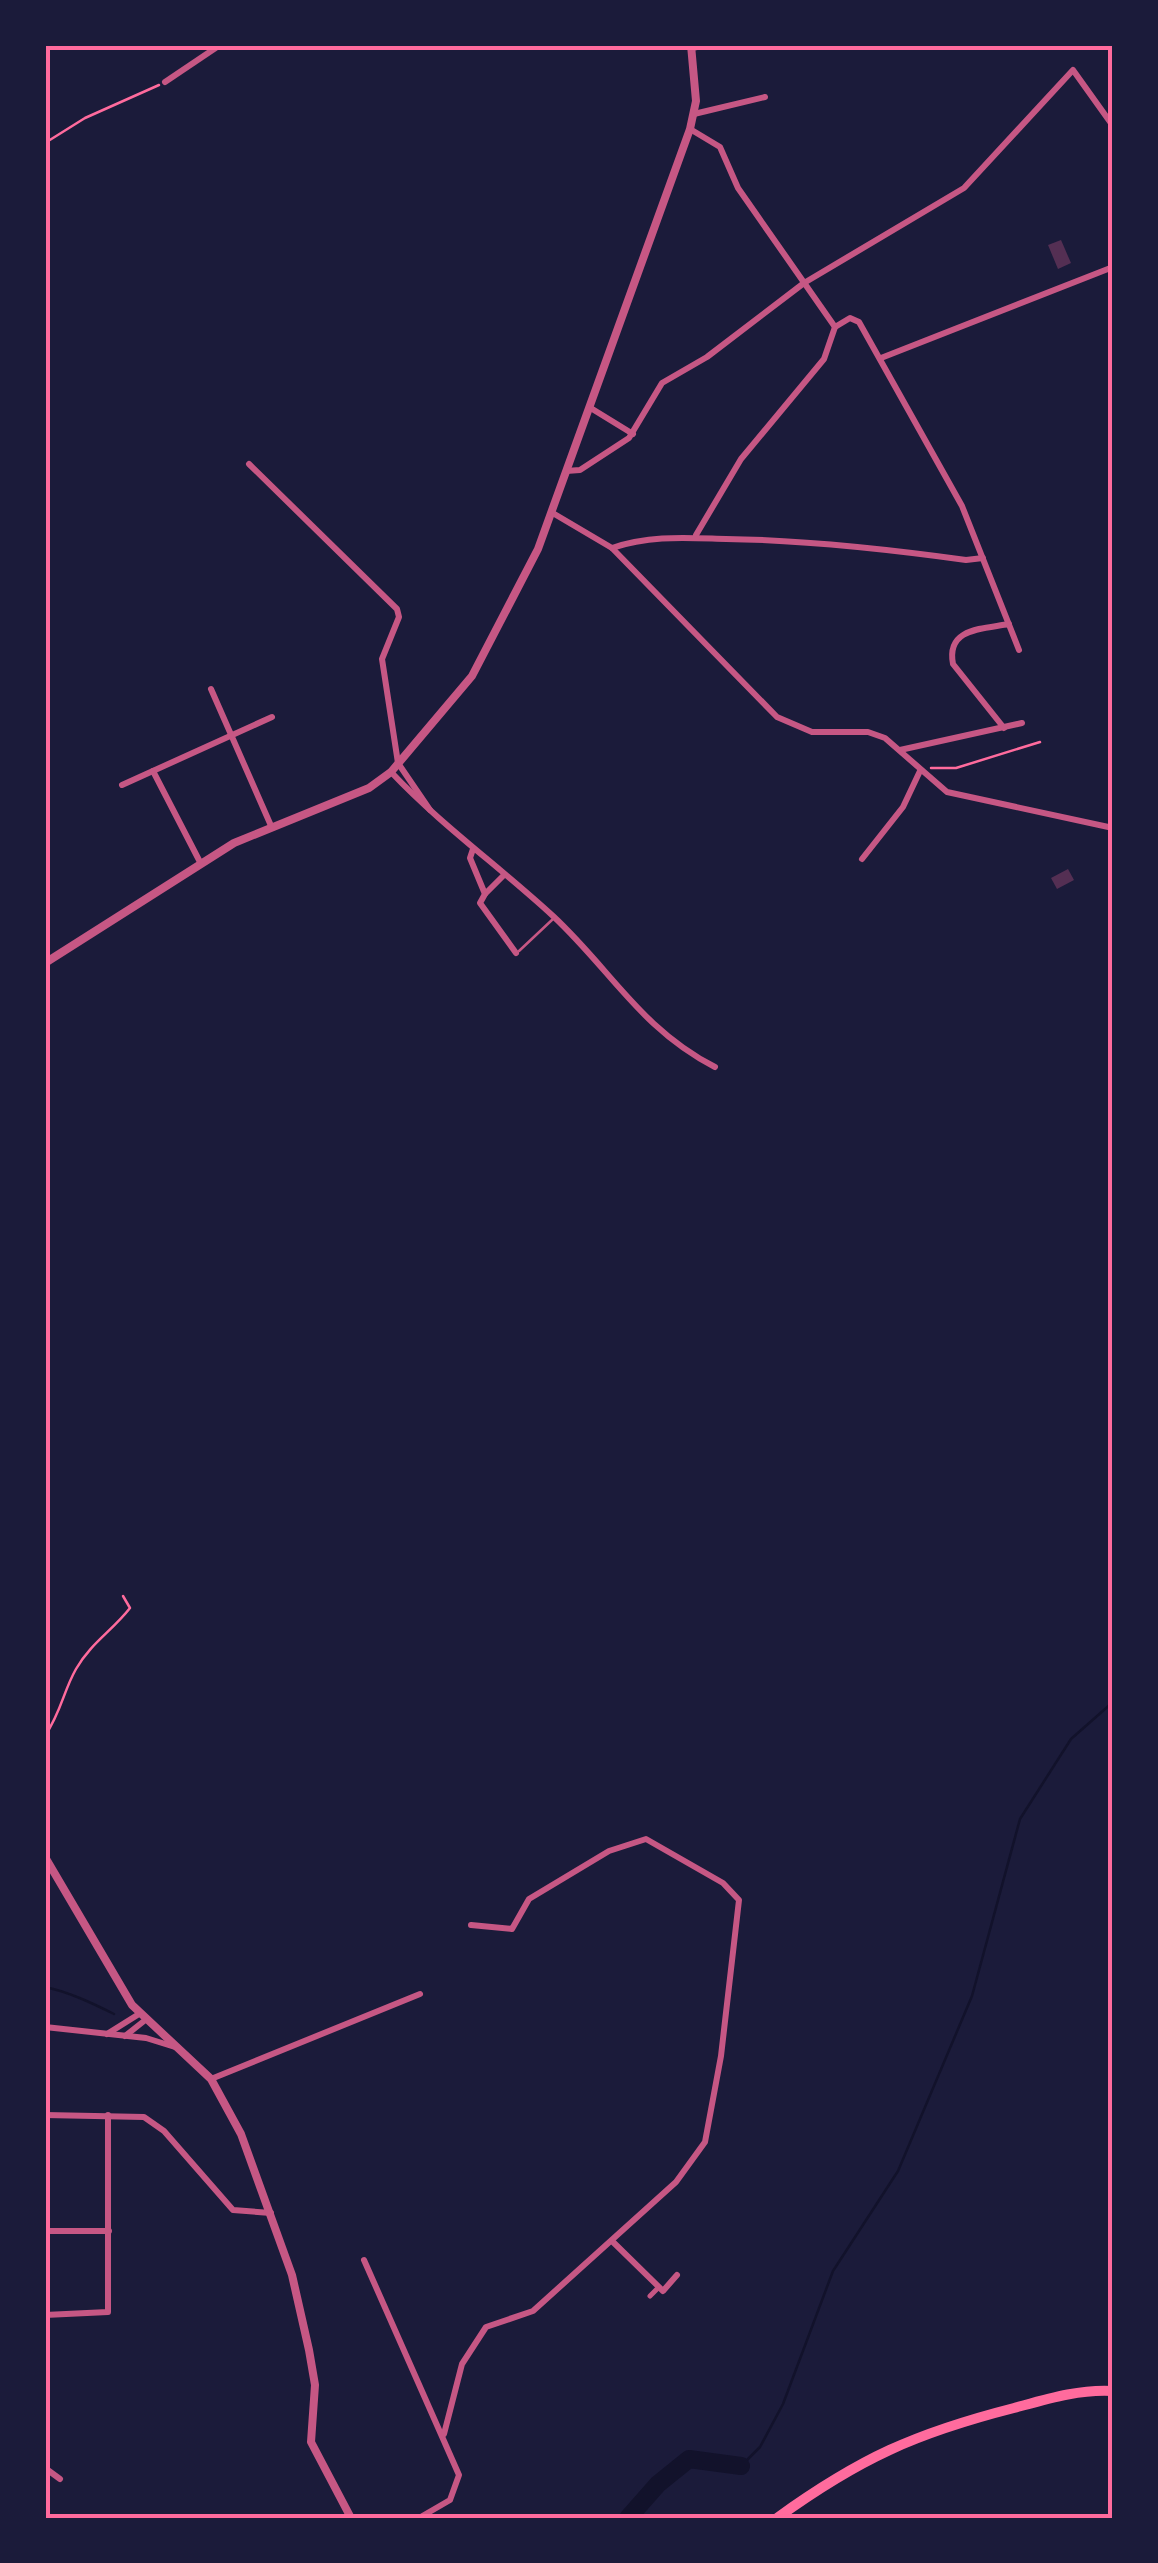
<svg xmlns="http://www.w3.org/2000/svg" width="1158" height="2563" font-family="'Source Sans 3',sans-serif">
<rect width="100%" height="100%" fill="#1b1b3a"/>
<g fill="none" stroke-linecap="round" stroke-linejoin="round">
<g stroke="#12122b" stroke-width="2.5">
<path d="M45,1987C69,1992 92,2003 114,2014"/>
<polyline points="741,2466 760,2447 783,2404 833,2271 898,2171 972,1996 1020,1819 1071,1739 1113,1702"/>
</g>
<polyline stroke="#12122b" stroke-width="18" points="628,2518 658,2484 689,2459 741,2466"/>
</g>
<g fill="#542f53">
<polygon points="1061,240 1071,263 1058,269 1048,245"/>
<polygon points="1068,869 1074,880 1057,889 1051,878"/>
</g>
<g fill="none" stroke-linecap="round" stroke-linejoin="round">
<g stroke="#ff6b9d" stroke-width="2.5">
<polyline points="45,143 85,118 159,85"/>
<polyline points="931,768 956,768 1040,742"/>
<path d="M45,1736C62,1710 63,1692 76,1669C90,1644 113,1630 130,1608L123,1596"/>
</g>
<polyline stroke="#c65784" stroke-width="2.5" points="519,951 553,919"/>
<polyline stroke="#c65784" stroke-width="5" points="650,2296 659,2287"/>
<g stroke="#c65784" stroke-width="6">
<polyline points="692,48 707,45"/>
<polyline points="165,82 220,45"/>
<polyline points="694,114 765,97"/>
<polyline points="690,129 720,147 738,188 835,327 850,318 859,322 962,506 1019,650"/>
<polyline points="881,358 1113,267"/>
<polyline points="589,407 633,434"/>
<polyline points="249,464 397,609 399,617 382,659 398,763 430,810"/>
<polyline points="566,471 580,470 629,438 662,383 707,357 804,283 964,188 1073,70 1113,126"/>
<polyline points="551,512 612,548 777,717 812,732 868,732 885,738 947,792 1113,828"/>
<polyline points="696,535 741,459 824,359 835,327"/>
<path d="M612,548C651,535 686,538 726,539C807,540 886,549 966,560L983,558"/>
<polyline points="211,689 272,828"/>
<path d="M1004,728L953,664C946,628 982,629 1009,624"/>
<polyline points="900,750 1022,723"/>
<polyline points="153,771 200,862"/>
<path d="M391,772C441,825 500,867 553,916C611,970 641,1029 715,1067"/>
<polyline points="122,785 272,717"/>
<polyline points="1113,828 1113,755"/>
<polyline points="473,849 470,858 485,894 504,875"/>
<polyline points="862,859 903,807 920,771"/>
<polyline points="485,894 480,903 516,953"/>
<polyline points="45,2027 146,2038 175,2047"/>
<polyline points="107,2034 139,2014"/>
<polyline points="125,2036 144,2021"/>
<polyline points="211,2079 420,1994"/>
<polyline points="45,2115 144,2117 164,2131 233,2210 271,2213"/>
<polyline points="45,2231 109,2231"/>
<polyline points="612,2241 663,2291 677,2275"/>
<polyline points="364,2260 459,2475 450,2500 419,2518"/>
<polyline points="45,2315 108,2312 108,2115"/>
<polyline points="444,2434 462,2364 486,2327 533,2311 676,2182 705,2142 721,2056 739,1900 723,1883 646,1839 609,1851 529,1899 512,1929 471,1925"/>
<polyline points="45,2468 60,2479"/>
</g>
<g stroke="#c65784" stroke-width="8">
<polyline points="45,963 234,843 369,788 391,772 472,676 538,549 690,129 696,101 691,45"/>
<polyline points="45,1857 132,2005 211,2079 241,2134 292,2275 309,2350 315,2385 311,2442 351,2518"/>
</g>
<path stroke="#ff6b9d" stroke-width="10" d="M777,2518C860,2458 916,2433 1014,2408C1047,2399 1079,2389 1113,2391"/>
</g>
<rect width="1158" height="2563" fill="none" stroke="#1b1b3a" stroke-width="95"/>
<rect x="48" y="48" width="1062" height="2468" fill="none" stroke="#ff6b9d" stroke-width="4"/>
</svg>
